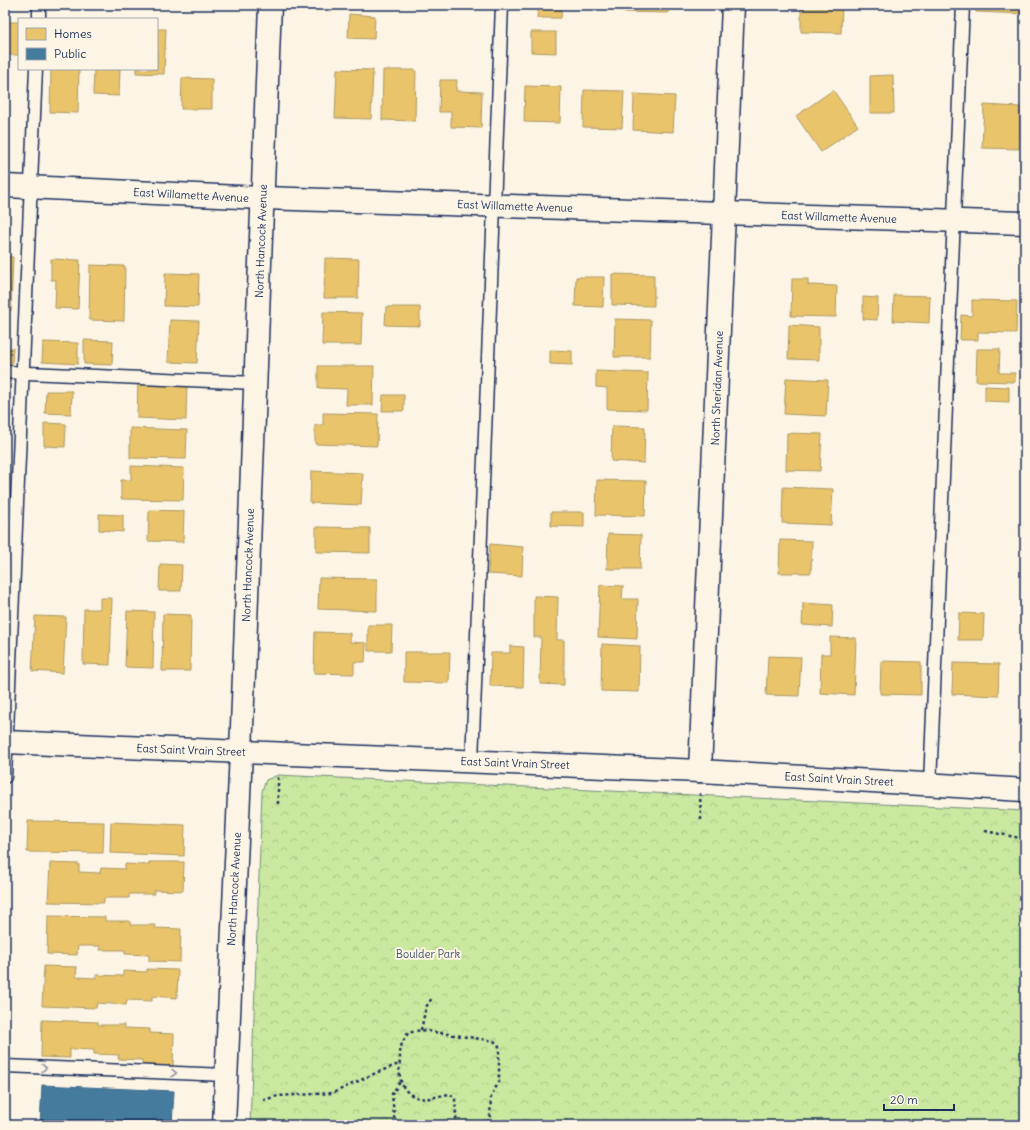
<svg xmlns="http://www.w3.org/2000/svg" width="1030" height="1130" font-family="Delius,sans-serif">
<defs>
<pattern id="park-crowns" width="20" height="18" patternUnits="userSpaceOnUse"><rect width="20" height="18" fill="#cae89f"/><path d="M2 6a3 3 0 1 1 6 0M12 15a3 3 0 1 1 6 0" fill="none" stroke="#adc78b"/></pattern>
</defs>
<rect width="100%" height="100%" fill="#fcf5e5"/>
<filter id="ink" filterUnits="userSpaceOnUse"><feTurbulence type="fractalNoise" baseFrequency=".025" numOctaves="2"/><feDisplacementMap in="SourceGraphic" scale="8" xChannelSelector="R" yChannelSelector="G"/><feConvolveMatrix kernelMatrix="1 2 1 2 8 2 1 2 1" color-interpolation-filters="sRGB"/></filter>
<g filter="url(#ink)">
<polygon fill="url(#park-crowns)" stroke="#728c7e" points="278,775 1025,811 1025,1125 250,1125 262,791 266,780"/>
<g fill="#e9c46a" stroke="#ab9766">
<polygon points="538,5 562,5 561,18 537,18"/>
<polygon points="622,5 668,5 668,13 622,12"/>
<polygon points="801,5 842,5 841,33 801,32"/>
<polygon points="976,5 1025,5 1025,14 976,12"/>
<polygon points="349,14 375,16 374,39 348,38"/>
<rect x="5" y="22" width="14" height="33"/>
<polygon points="157,29 166,29 164,74 136,73 136,69 157,69"/>
<polygon points="531,32 556,32 556,53 531,52"/>
<polygon points="51,69 79,69 78,113 50,112"/>
<polygon points="94,69 120,69 119,96 93,95"/>
<polygon points="337,69 373,70 371,119 335,118"/>
<polygon points="383,70 416,70 415,121 382,120"/>
<polygon points="893,75 894,113 870,113 870,76"/>
<polygon points="182,78 212,79 212,109 181,109"/>
<polygon points="440,80 457,80 456,91 482,92 481,128 451,127 451,112 439,112"/>
<polygon points="525,86 561,87 560,123 524,122"/>
<polygon points="584,90 624,91 622,128 583,127"/>
<polygon points="833,90 858,126 821,152 796,116"/>
<polygon points="634,94 675,96 673,132 633,130"/>
<polygon points="984,105 1020,107 1019,149 982,148"/>
<polygon points="5,256 13,257 11,311 5,310"/>
<polygon points="325,258 359,259 358,298 324,298"/>
<polygon points="51,259 80,260 78,309 55,308 56,280 51,280"/>
<polygon points="90,265 125,266 124,321 89,320"/>
<polygon points="165,273 199,274 198,307 164,306"/>
<polygon points="612,274 654,275 654,306 612,305"/>
<polygon points="576,277 604,277 603,307 575,306"/>
<polygon points="792,279 808,279 808,285 837,286 836,317 791,316"/>
<polygon points="894,295 930,296 929,323 893,321"/>
<polygon points="863,297 878,298 877,320 863,319"/>
<polygon points="972,300 1017,301 1016,333 978,332 978,340 960,340 961,315 972,316"/>
<polygon points="386,307 420,307 420,326 385,325"/>
<polygon points="323,312 362,313 361,345 322,345"/>
<polygon points="615,319 651,320 650,357 614,357"/>
<polygon points="170,320 199,321 197,363 168,362"/>
<polygon points="789,325 819,327 819,360 788,359"/>
<polygon points="84,340 113,341 112,365 84,364"/>
<polygon points="43,342 78,343 78,364 42,362"/>
<polygon points="5,348 13,348 12,365 5,365"/>
<polygon points="977,349 1000,349 999,373 1015,373 1015,382 976,381"/>
<polygon points="550,350 572,351 572,365 550,364"/>
<polygon points="318,366 374,366 373,405 346,405 347,389 318,388"/>
<polygon points="596,371 648,373 647,410 607,409 607,388 596,387"/>
<polygon points="786,378 828,380 826,416 784,414"/>
<polygon points="138,380 187,382 186,420 137,418"/>
<polygon points="985,386 1009,387 1009,402 985,401"/>
<polygon points="46,391 72,391 71,414 45,413"/>
<polygon points="383,395 404,395 404,411 382,411"/>
<polygon points="323,413 378,414 377,446 315,444 315,425 323,425"/>
<polygon points="5,422 6,422 5,451"/>
<polygon points="44,423 66,424 65,447 44,446"/>
<polygon points="612,426 645,427 644,463 611,461"/>
<polygon points="130,428 187,430 186,459 130,458"/>
<polygon points="787,433 822,434 820,471 786,470"/>
<polygon points="131,466 184,468 183,500 121,499 121,480 131,480"/>
<polygon points="311,471 363,473 361,505 310,503"/>
<polygon points="597,480 646,481 645,516 596,515"/>
<polygon points="783,487 833,489 831,525 782,523"/>
<polygon points="149,510 184,511 183,542 148,541"/>
<polygon points="551,512 584,512 584,527 551,526"/>
<polygon points="99,514 123,515 123,532 99,530"/>
<polygon points="316,527 370,528 370,553 316,552"/>
<polygon points="608,534 641,535 640,569 607,569"/>
<polygon points="780,540 812,541 811,573 779,573"/>
<polygon points="490,544 523,547 522,576 488,574"/>
<polygon points="160,564 182,565 181,591 159,591"/>
<polygon points="319,578 377,579 377,611 318,609"/>
<polygon points="600,585 623,586 622,599 638,599 637,639 598,637"/>
<polygon points="534,596 558,597 557,640 564,640 564,685 540,684 541,637 534,637"/>
<polygon points="100,598 112,598 110,665 83,664 84,609 100,609"/>
<polygon points="803,603 833,605 832,627 802,625"/>
<polygon points="127,611 154,612 153,668 125,667"/>
<polygon points="959,613 984,614 983,640 958,640"/>
<polygon points="163,614 191,615 190,671 162,671"/>
<polygon points="35,616 66,617 63,673 32,671"/>
<polygon points="368,625 392,625 391,651 368,651"/>
<polygon points="315,632 350,633 350,642 366,643 365,662 354,662 354,674 314,673"/>
<polygon points="830,637 856,638 854,695 820,693 821,654 830,654"/>
<polygon points="602,644 640,646 639,692 601,691"/>
<polygon points="510,646 524,647 523,687 490,686 491,653 510,653"/>
<polygon points="404,652 450,652 449,683 404,682"/>
<polygon points="768,656 801,657 799,696 766,695"/>
<polygon points="881,661 921,662 921,695 880,694"/>
<polygon points="953,663 999,664 998,696 952,694"/>
<polygon points="28,821 104,822 103,853 27,852"/>
<polygon points="111,822 185,825 184,856 110,853"/>
<polygon points="149,862 184,862 183,891 154,890 154,894 129,894 129,898 104,898 104,903 48,902 50,863 79,864 79,872 100,873 101,868 125,869 125,864 149,865"/>
<polygon points="48,916 105,917 105,921 130,921 130,925 155,925 155,928 181,929 180,962 149,961 149,955 125,954 125,950 100,950 100,946 78,946 77,955 47,954"/>
<polygon points="44,966 77,967 76,977 96,978 96,975 123,976 123,971 147,972 147,969 178,970 177,998 152,996 152,1001 127,1000 126,1005 97,1003 96,1008 42,1006"/>
<polygon points="42,1020 98,1022 98,1025 124,1025 124,1028 150,1029 150,1033 174,1034 173,1066 142,1065 142,1060 118,1059 119,1055 94,1054 94,1050 70,1049 70,1058 41,1057"/>
</g>
<polygon fill="#457b9d" stroke="#38648a" points="42,1085 174,1091 172,1125 40,1125"/>
<g fill="none" stroke-linecap="round" stroke-linejoin="round">
<defs>
<g id="lane">
<polyline points="39,19 39,5"/>
<polyline points="5,372 256,383"/>
<polyline points="472,761 502,5"/>
<polyline points="5,777 36,69"/>
<polyline points="930,784 963,5"/>
<polyline points="5,1066 226,1075"/>
</g>
<g id="street">
<polyline points="263,198 1025,223"/>
<polyline points="5,742 700,771 1025,790"/>
<polyline points="700,771 733,5"/>
</g>
<g id="secondary">
<polyline points="5,186 263,198"/>
<polyline points="224,1125 241,752 270,5"/>
</g>
</defs>
<use href="#lane" stroke="#1b2f5e" stroke-width="15"/>
<use href="#street" stroke="#1b2f5e" stroke-width="25"/>
<use href="#secondary" stroke="#1b2f5e" stroke-width="25"/>
<g stroke="#1b2f5e" stroke-width="2.5" stroke-dasharray="3 3" stroke-linecap="butt">
<polyline points="700,793 701,820"/>
<polyline points="278,804 278,776"/>
<polyline points="985,831 1025,839"/>
<polyline points="421,1030 426,1007 432,998"/>
<polyline points="263,1100 278,1096 333,1093 378,1072 399,1064"/>
<polyline points="395,1125 392,1094 400,1082"/>
<path d="M459,1125L456,1118L455,1098L450,1094C440,1095 430,1100 420,1098C400,1094 398,1076 400,1059C400,1055 400,1050 401,1047C402,1042 406,1037 408,1033L421,1030L494,1041L499,1046V1082L491,1096L490,1118L486,1125"/>
</g>
<use href="#lane" stroke="#fcf5e5" stroke-width="12"/>
<use href="#street" stroke="#fcf5e5" stroke-width="22"/>
<use href="#secondary" stroke="#fcf5e5" stroke-width="22"/>
</g>
<defs><path id="oneway-chevron" d="M-2-3.5L2.5 0L-2 3.5" fill="none" stroke-width="1.6" stroke-linecap="round" stroke-linejoin="round"/></defs>
<g stroke="#8c92a2">
<use href="#oneway-chevron" transform="translate(44 1068) rotate(2)"/>
<use href="#oneway-chevron" transform="translate(174 1073) rotate(2)"/>
</g>
</g>
<g text-anchor="middle" dominant-baseline="central" stroke-width="4" stroke-linejoin="round" paint-order="stroke">
<g font-size="11" fill="#1b2f5e" stroke="#fcf5e5">
<text transform="translate(191 195) rotate(3)">East Willamette Avenue</text>
<text transform="translate(515 206) rotate(2)">East Willamette Avenue</text>
<text transform="translate(839 217) rotate(2)">East Willamette Avenue</text>
<text transform="translate(261 241) rotate(-88)">North Hancock Avenue</text>
<text transform="translate(717 388) rotate(-88)">North Sheridan Avenue</text>
<text transform="translate(248 565) rotate(-88)">North Hancock Avenue</text>
<text transform="translate(191 750) rotate(2)">East Saint Vrain Street</text>
<text transform="translate(515 763) rotate(2)">East Saint Vrain Street</text>
<text transform="translate(839 779) rotate(3)">East Saint Vrain Street</text>
<text transform="translate(234 889) rotate(-87)">North Hancock Avenue</text>
</g>
<g font-size="11" fill="#3e546b" stroke="#fcf5e5">
<text x="428" y="954">Boulder Park</text>
</g>
</g>
<rect width="1030" height="1130" fill="none" stroke="#fcf5e5" stroke-width="20"/>
<rect x="10" y="10" width="1010" height="1110" fill="none" stroke="#1b2f5e" stroke-width="1.5" filter="url(#ink)"/>
<rect x="18" y="18" width="140" height="52" fill="#fcf5e5" stroke="#a2a6af"/>
<rect x="26" y="28" width="20" height="12" fill="#e9c46a" stroke="#a2a6af"/>
<text x="54" y="38" font-size="12" fill="#1b2f5e">Homes</text>
<rect x="26" y="48" width="20" height="12" fill="#457b9d" stroke="#a2a6af"/>
<text x="54" y="58" font-size="12" fill="#1b2f5e">Public</text>
<path d="M884 1104v6h70v-6" fill="none" stroke="#1b2f5e" stroke-width="2"/>
<text x="890" y="1104" font-size="12" fill="#1b2f5e" stroke="#fcf5e5" stroke-width="3" paint-order="stroke">20 m</text>
</svg>
